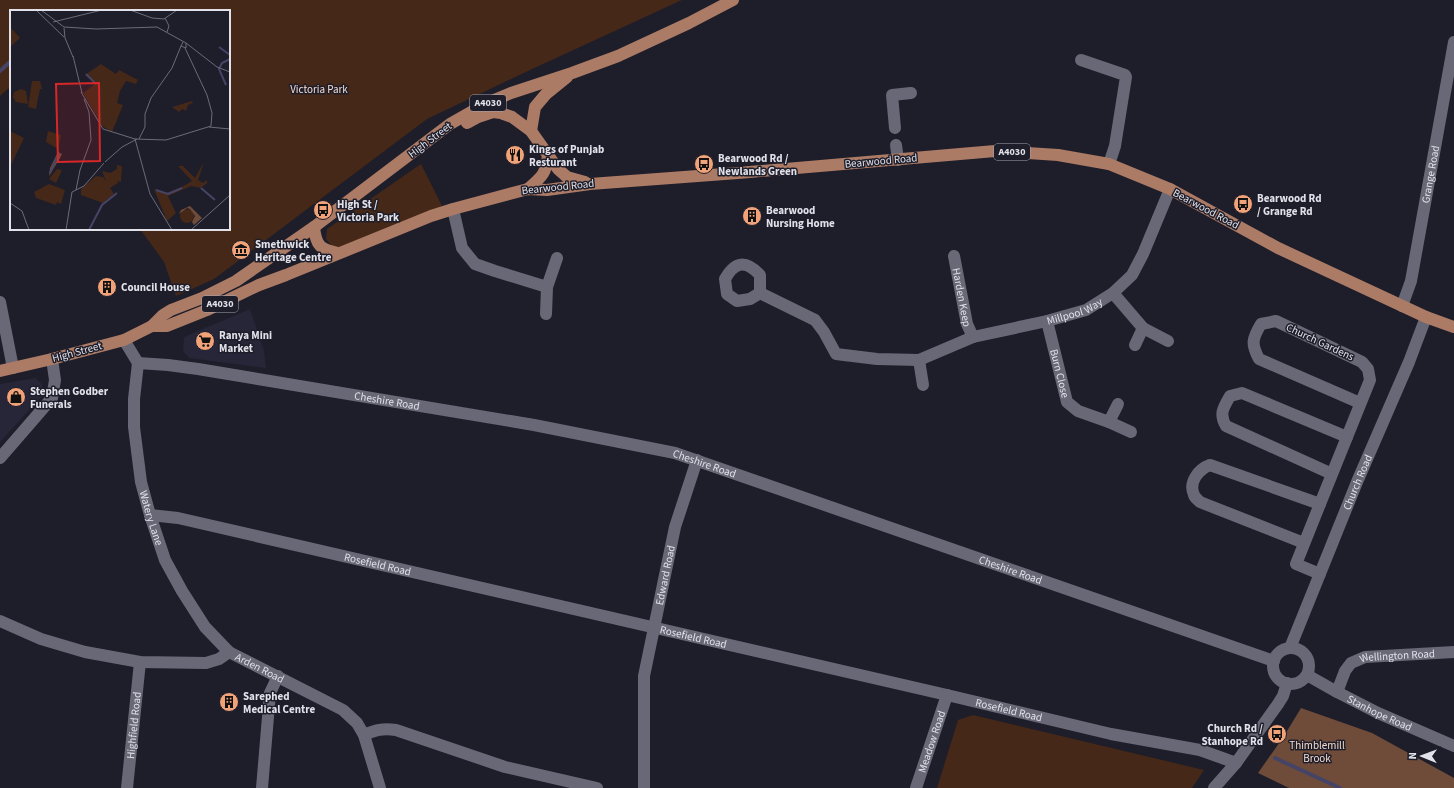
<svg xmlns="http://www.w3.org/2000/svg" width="1454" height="788" font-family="'Source Sans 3',sans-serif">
<rect width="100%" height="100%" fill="#1e1d2a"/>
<g fill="#262638">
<polygon points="250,309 264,351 266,368 189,358 183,351 184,337"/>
<polygon points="35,378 42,384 43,395 0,442 0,384"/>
</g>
<g fill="#452818">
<polygon points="0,0 682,0 530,70 427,119 214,279 176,296 164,262 140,229 229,229 229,11 11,11 11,86 0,96"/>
<polygon points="421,164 442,206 344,247 333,247 326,239 327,229"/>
<polygon points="973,715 1204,770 1192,788 937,788 958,720"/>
</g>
<polygon fill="#6f4c39" points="1301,708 1372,733 1454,778 1454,788 1289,788 1258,773 1284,736"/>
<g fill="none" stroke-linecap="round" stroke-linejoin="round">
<g stroke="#454466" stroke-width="4">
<polyline points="0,71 11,61"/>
<polyline points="1275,758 1340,788"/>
</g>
<g stroke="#686877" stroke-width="12">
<polyline points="1081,60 1125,75 1126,77 1115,146 1109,164"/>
<polyline points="895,128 892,95 911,93"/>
<polyline points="896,145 898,160"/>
<polyline points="453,209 462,248 475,264 495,271 547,287"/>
<path id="s1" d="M954,256L967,324L973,337"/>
<path id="s2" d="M760,293V275C746,260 735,261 725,279L727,294L737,301L750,299L760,293L815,320L824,332L836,354L877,359L919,360L973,337L1047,321L1086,310L1113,293L1132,275L1143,254L1170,189"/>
<polyline points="1113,293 1143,328 1168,341"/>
<polyline points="0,302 13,368"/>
<path id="s3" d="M1402,306L1411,281L1454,42"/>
<polyline points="546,314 547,287 557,258"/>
<path id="s4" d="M1047,321L1067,402L1078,411L1109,422L1118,404"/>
<polyline points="124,340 138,363"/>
<polyline points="1135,345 1143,328"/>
<polyline points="919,360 923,385"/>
<path id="s5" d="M138,363L168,365L198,369L534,425L675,453L1274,661"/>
<path id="s6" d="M138,363L134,399V427L141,482L150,515L165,560L182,591L205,627L229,652"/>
<polyline points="1109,422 1131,432"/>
<path d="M1347,437L1370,380L1368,369L1362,362L1276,321L1261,324C1252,339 1251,344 1259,359L1360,403"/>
<polyline points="0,458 52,398 55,380 52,359"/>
<path d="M1320,504L1347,437L1242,393L1230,396C1223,408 1219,414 1226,426L1332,474"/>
<path id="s7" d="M150,515L178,518L947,695L1111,734L1200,750L1236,763"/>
<path d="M1304,543L1200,502C1198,500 1195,498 1194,495C1188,482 1199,469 1210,465L1320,504L1296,564L1320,574"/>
<path id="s8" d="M0,621L41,639L85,652L140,662L206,663L219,659L229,652L343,710L357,723L364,735C375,730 383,728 396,730L505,767L597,788"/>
<path id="s9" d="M1337,692L1345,671L1351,663L1365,657L1454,652"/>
<polyline points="364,735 380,788"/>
<path id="s10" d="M127,788L140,662"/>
<polyline points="262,788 270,693 278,676"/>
<path id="s11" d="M644,788V676L675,527L697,460"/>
<path id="s12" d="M916,788L947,695"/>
</g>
<g stroke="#686877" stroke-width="12">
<path id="s13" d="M1290,648L1357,482L1409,362L1426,317"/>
<circle cx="1291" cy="666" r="18"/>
<path id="s14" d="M1307,675L1337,692L1378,713L1454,746"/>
<polyline points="1214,788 1236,763 1278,704 1283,696 1287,683"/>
</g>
<g stroke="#ac7b65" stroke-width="12">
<polyline points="467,123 478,117 493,112 501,113 512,117 531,131 558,169 567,177 585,182"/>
<polyline points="531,131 535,107 546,94 567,77"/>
<path d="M528,189C542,176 545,176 548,156"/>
<path d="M314,227C316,246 320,249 338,253"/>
<polyline points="152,326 167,326 207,310 259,285 286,275 431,216 453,209 528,189 547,190 590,184 738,173 995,151 1058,155 1109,164 1170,189 1278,248 1426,317 1454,327"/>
<polyline points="0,371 52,359 124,340 152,326 163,315 171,310 202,298 236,281 314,227 450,124 487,103 511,93 572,73 618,56 689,23 733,0"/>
</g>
</g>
<defs>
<symbol id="restaurant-disc" viewBox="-11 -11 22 22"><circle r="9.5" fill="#f0a278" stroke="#1e1d2a"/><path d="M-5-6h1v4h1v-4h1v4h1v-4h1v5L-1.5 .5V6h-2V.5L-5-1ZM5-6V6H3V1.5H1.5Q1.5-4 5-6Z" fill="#111"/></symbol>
<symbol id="bus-disc" viewBox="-11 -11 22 22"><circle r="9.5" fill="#f0a278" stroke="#1e1d2a"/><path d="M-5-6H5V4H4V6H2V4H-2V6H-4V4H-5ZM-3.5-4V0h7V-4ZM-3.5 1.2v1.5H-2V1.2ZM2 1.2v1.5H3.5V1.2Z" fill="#111"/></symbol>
<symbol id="building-disc" viewBox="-11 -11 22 22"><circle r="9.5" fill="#f0a278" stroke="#1e1d2a"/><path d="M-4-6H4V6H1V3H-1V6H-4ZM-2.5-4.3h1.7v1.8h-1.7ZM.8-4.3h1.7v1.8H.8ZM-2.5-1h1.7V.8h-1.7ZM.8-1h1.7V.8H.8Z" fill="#111"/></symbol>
<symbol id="museum-disc" viewBox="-11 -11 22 22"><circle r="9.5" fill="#f0a278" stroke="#1e1d2a"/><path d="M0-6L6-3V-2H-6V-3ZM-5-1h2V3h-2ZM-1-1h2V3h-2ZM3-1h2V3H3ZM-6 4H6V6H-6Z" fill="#111"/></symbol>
<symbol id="supermarket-disc" viewBox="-11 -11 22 22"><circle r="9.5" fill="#f0a278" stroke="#1e1d2a"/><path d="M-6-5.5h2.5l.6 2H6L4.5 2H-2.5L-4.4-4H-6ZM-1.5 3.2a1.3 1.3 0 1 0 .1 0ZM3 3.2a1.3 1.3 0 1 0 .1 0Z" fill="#111"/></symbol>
<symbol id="shop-disc" viewBox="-11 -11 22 22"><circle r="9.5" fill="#f0a278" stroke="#1e1d2a"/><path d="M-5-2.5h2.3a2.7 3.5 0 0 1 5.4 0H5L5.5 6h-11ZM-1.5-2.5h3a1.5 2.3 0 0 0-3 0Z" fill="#111"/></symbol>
</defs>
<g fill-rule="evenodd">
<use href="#restaurant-disc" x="504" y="144" width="22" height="22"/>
<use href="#bus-disc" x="693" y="153" width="22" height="22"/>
<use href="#bus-disc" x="1232" y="193" width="22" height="22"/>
<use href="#bus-disc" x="312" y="199" width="22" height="22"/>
<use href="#building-disc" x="741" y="205" width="22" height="22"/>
<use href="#museum-disc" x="230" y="239" width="22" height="22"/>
<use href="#building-disc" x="96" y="276" width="22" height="22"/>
<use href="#supermarket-disc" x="194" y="330" width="22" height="22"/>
<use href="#shop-disc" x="5" y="386" width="22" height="22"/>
<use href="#building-disc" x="218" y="691" width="22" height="22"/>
<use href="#bus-disc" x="1266" y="723" width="22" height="22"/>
</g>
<g text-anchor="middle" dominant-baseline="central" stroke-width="3" stroke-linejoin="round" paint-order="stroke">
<g fill="#1e1d2a" stroke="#a6a6b0" stroke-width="1">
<rect x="470" y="95" width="36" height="16" rx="3"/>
<rect x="994" y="144" width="36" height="16" rx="3"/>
<rect x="202" y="296" width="36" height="16" rx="3"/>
</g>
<g font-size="10" font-weight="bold" fill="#e1e1ea">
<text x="488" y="103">A4030</text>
<text x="1012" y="152">A4030</text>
<text x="220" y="304">A4030</text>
</g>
<g font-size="11" fill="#f6dcce" stroke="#1e1d2a">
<text x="319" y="89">Victoria Park</text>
<text x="1317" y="745">Thimblemill<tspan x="1317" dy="13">Brook</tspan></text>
</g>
<g font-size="11" fill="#e1e1ea" stroke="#1e1d2a">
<text transform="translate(430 140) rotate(-37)">High Street</text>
<text transform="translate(881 161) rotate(-5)">Bearwood Road</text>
<text stroke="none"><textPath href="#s3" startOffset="135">Grange Road</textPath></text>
<text transform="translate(558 187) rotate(-6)">Bearwood Road</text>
<text transform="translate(1206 209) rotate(28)">Bearwood Road</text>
<text stroke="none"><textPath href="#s1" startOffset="42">Harden Keep</textPath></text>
<text stroke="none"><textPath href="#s2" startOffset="463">Millpool Way</textPath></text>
<text transform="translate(1320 342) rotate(25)">Church Gardens</text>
<text transform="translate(77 352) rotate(-15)">High Street</text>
<text stroke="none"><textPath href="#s4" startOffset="54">Burn Close</textPath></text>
<text stroke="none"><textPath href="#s5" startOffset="252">Cheshire Road</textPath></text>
<text stroke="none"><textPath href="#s5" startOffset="576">Cheshire Road</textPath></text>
<text stroke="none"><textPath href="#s13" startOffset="179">Church Road</textPath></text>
<text stroke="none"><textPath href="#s6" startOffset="157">Watery Lane</textPath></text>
<text stroke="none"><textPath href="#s7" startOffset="233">Rosefield Road</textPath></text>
<text stroke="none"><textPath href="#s5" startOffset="900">Cheshire Road</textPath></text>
<text stroke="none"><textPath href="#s11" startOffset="215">Edward Road</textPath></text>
<text stroke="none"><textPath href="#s7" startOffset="557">Rosefield Road</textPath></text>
<text stroke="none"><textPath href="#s9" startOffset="80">Wellington Road</textPath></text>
<text stroke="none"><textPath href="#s8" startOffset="273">Arden Road</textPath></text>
<text stroke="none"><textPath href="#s7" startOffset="881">Rosefield Road</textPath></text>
<text stroke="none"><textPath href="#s14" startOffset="82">Stanhope Road</textPath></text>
<text stroke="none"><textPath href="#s10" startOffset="63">Highfield Road</textPath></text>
<text stroke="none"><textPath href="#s12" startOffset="49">Meadow Road</textPath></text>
</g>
<g font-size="11" font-weight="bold" fill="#e1e1ea" stroke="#1e1d2a" text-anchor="start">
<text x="529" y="149">Kings of Punjab<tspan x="529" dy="13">Resturant</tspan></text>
<text x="718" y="158">Bearwood Rd /<tspan x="718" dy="13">Newlands Green</tspan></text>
<text x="1257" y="198">Bearwood Rd<tspan x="1257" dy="13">/ Grange Rd</tspan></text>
<text x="337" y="204">High St /<tspan x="337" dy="13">Victoria Park</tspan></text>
<text x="766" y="210">Bearwood<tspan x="766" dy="13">Nursing Home</tspan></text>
<text x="255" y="244">Smethwick<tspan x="255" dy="13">Heritage Centre</tspan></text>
<text x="121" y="287">Council House</text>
<text x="219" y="335">Ranya Mini<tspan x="219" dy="13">Market</tspan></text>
<text x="30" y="391">Stephen Godber<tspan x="30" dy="13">Funerals</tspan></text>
<text x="243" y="696">Sarephed<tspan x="243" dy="13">Medical Centre</tspan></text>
<text x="1263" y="728" text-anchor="end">Church Rd /<tspan x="1263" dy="13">Stanhope Rd</tspan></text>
</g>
</g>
<g transform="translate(10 10)">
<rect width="220" height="220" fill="#1e1d2a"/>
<path d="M0,17L10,28L0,37ZM91,54L106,64L109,60L128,70L126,74L116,71L110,81L107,93L113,95L102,122L92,116L73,83L85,74L75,65ZM22,71H30L32,79H30L26,99L18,97ZM11,79L16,81L18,94L6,92L3,87L4,82ZM182,91L183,93L178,95L176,101L172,99L169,102L162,97ZM0,121L14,128L0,157ZM38,121L51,125L48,139L36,132ZM194,152L188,170L193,173L197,170V173L191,178L181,176L158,186L166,203L157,211L144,179L156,183L172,177L182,171L168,156H173L185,168ZM107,155L112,156L111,172L107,171L108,173L100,178L104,184L93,193L71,185V179L86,166L93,167L96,171L92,161L100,163L107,159ZM47,159L52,160L46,173L39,169ZM39,174L55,180L51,194L47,192L46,195L26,188L24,182ZM170 206a7 7 0 1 1 14 0a7 7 0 1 1-14 0Z" fill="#452818"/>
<path d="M48,142L52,144L50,148L39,166L40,158ZM180,196L192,208L184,215L182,212L185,206L180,199L177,198L169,204L171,200Z" fill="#6f4c39"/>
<path fill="none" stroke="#454466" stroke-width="2" d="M209,37L220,45M76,64L86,74M216,75L209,59L212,53L220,49M40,163L49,143M191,178L205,190M146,180L158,184L172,178M79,220L92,195L107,183"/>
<path fill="none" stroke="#6c6b77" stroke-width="1" d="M26,0L54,27M31,0L54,17L86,19L147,17L176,33V38L171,36L173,32M120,0L142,8L154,9L167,0M155,8L159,16L157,22M43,12L92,0M54,18L55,28L63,47M176,33L207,57L220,62M175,38L197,85L202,103L201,116M63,46L72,83M71,82L93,119L125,129L156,130L201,116M199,117L220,119M125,129L140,184L162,220M129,129L135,117V104L141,88L162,58L171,36M95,152L112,137L127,129M66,180L70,160L81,130L79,102L74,89M0,193L12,201L19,220M56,220L62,182L74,176L94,153M181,220L220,185"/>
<path fill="#d62828" fill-opacity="0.15" stroke="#d62828" stroke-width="2" d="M89,73L90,151L48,152L46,74Z"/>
<rect width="220" height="220" fill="none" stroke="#e1e1ea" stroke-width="2"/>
</g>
<g transform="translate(1422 756) rotate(271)" stroke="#1e1d2a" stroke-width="3" paint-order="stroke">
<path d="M0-3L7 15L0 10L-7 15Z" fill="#e1e1ea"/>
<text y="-6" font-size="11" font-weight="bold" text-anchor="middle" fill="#e1e1ea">N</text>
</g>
</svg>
